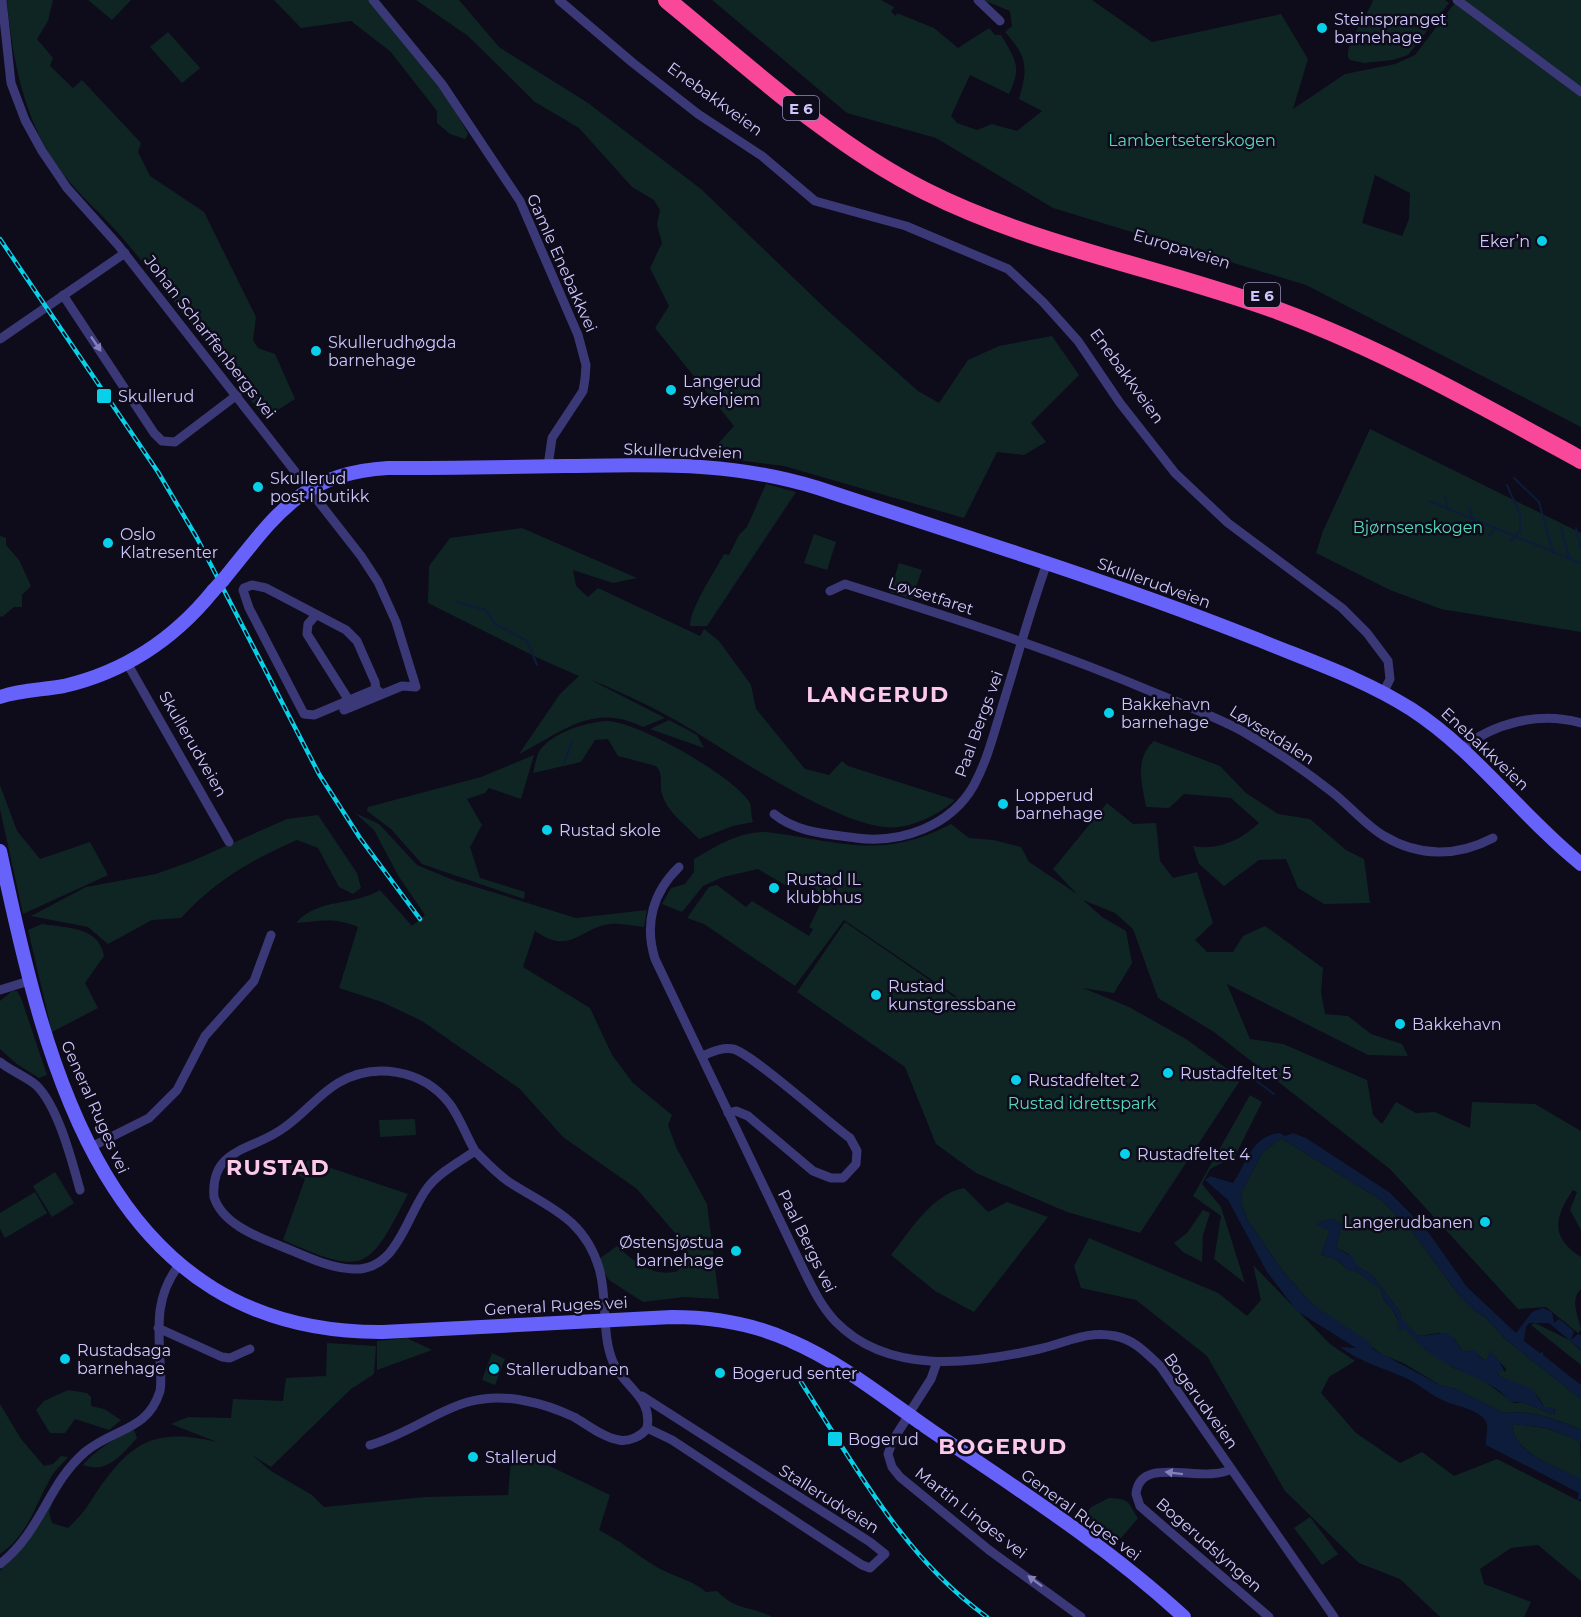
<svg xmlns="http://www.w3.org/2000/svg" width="1581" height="1617" font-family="Montserrat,sans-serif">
<rect width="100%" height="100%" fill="#0e0b1b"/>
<g fill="#0f2524" fill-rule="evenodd">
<path d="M7,0H53L48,21L37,39L53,58L50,66L73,88L82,80L141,143L138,152L150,176L204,212L256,317L253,340L258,348L275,354L295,399L265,418C218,360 174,299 126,242C104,215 76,194 56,164C23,117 12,56 7,0Z"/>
<polygon points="88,0 131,0 112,20"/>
<polygon points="274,0 371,0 447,96 468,134 465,139 450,134 437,123 437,111 390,51 351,21 301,28"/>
<polygon points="416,0 459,0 499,47 588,103 701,189 827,310 918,391 939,403 968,360 999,346 1052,336 1079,375 1031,423 1046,442 1024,455 997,452 964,518 784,466 707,456 734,426 655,328 669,306 650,268 662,243 657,225 660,210 654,200 632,187 579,128 535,102 468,36"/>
<path d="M712,0H881L894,7L891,12L896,16L897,13L934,28L958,48L989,28L995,35H1001C1016,60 1022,67 1009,94L970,75L951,116L957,123L977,130L992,124L1017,131L1042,111L1019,99C1028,69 1028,57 1005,32L1012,26L1010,11L983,0H1092L1152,42L1281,14L1308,59L1293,109L1345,74L1395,64L1415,55L1457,0H1581V427L1306,285L1053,208L936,138L847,113ZM1375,175L1410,193L1409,219L1402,236L1362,223Z"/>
<path d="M1373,0H1445L1449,3L1408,55L1393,60L1364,63L1350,60L1348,57C1347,38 1367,18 1373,0Z"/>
<polygon points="168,32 200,68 182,83 150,47"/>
<polygon points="1370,429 1581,533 1581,632 1441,609 1390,590 1316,553 1323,531"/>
<path d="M766,484L796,492L707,626H690C690,608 714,573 724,554L729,555L739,535L747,527Z"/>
<path d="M522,528L637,578L613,583L573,570L576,586L588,597L598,588L700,636L704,629L719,641L751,685L756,709L805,769L829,775L842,761L848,766L955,800C941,813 917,825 898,827C849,834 733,755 689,728C659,710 624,693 591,680L665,718L643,727C592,702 563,732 519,754L560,694L579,676L538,658L428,603L429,566L450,538Z"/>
<polygon points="814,534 836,542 827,570 804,563"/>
<polygon points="0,536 6,538 6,545 19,560 31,586 22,595 22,607 14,607 2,617 0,616"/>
<polygon points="899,563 922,570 912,599 890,592"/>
<polygon points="669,720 697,735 704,748 650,729"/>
<path d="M606,721C637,721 729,774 748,800C753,806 750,814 753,822L733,826L699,839C686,825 667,812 662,794C659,784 664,775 656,766L618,756L608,739L595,740L581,762L533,773C535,767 536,756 540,750C554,732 584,723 606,721Z"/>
<path d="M1154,741L1220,766L1246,793L1278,814L1310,819L1346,850L1364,859L1370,903L1324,904L1298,888L1286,859L1259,860L1224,886L1199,864L1193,846C1217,851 1241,840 1259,823L1231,798L1184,794L1169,808L1146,807C1142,783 1134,759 1154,741Z"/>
<polygon points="534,755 521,799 489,788 485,793 467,799 482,825 470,847 480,878 525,892 524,899 422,864 391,829 367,811 368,807 481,777"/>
<polygon points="0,785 17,831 40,859 90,842 108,875 23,914 0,809"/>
<path d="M1107,803L1133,824L1156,823L1160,861L1173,878L1197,872L1213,923L1195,940L1207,952H1233L1243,936L1265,926L1323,968L1321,992L1325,1014L1348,1016L1371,1034L1402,1044L1408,1056L1368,1055L1227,984L1250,1039L1283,1044L1367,1080L1373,1115L1382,1124L1396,1102L1416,1113L1435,1112L1470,1128L1472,1102L1535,1104L1581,1131V1230L1570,1210L1577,1192L1573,1190C1554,1218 1550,1237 1581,1257V1289C1569,1300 1579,1317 1581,1330L1578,1333L1546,1307L1518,1309L1390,1169L1214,1032L1158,998L1133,929L1115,913L1083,900L1102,917L1126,931L1132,963L1114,993L1083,988L1129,1007L1186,1039L1241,1079L1140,1233L1067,1212L976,1173L936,1144L905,1067L797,992L845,922L954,997H957L844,920L795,986L704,924L687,918L709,887L717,885L746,907L752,901L809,936L813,929L809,927L825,895L795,879L790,888L758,869L723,877L703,886L682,912L662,904L671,888L685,884L694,872V859C716,846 740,831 766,832C840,841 881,861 951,824L969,838L993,840L1021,847L1029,862L1077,894L1053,869Z"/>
<path d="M355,813L379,824L417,865L453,880L576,918L647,910L644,927C633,926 620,923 610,924C579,928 571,956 535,931L523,967L590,1008L612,1055L633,1083L672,1115L668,1125L676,1147L707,1204L719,1299L684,1297L643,1302L609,1280L596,1261L617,1246C634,1262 654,1278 678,1271L688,1248L637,1189L563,1137L520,1089L422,1021L382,1002L339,988L358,927C336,917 319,921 296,923C317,898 354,906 380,890L412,926L425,915L399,877L374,830Z"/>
<path d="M318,815L357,873L361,888L353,894L339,887L318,848L297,840C251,860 216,880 181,918L152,920L108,944L88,927L31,916L86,887L156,874L192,861L287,819Z"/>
<path d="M42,924C66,928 99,926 104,956L85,983L98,1008L52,1032L28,930Z"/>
<polygon points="12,991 17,991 21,998 47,1075 39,1078 17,1064 0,1049 0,1001"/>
<polygon points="1250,1095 1262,1102 1235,1156 1210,1169 1202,1184 1221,1207 1245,1283 1214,1259 1221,1216 1193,1196"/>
<polygon points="415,1119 416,1135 380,1137 379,1120"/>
<path d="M1281,1138L1381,1200L1409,1227L1457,1293L1476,1312L1485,1317L1505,1339L1581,1399V1430C1559,1420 1529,1409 1504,1413L1456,1389L1440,1385L1403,1363L1383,1355L1312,1304L1281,1269L1247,1219L1241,1203L1242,1191L1262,1153ZM1332,1219L1348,1228L1340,1230L1336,1248L1349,1254L1358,1267L1372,1275L1400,1312L1401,1319L1418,1336L1439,1333L1454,1338L1463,1352L1471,1351L1487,1361L1490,1351L1506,1369L1505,1372H1497L1499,1376C1518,1386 1534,1385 1544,1407L1555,1409V1415L1524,1403H1514L1480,1378L1454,1368L1425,1349L1399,1322L1391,1307L1385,1302L1380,1288L1354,1270L1350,1271L1334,1258L1321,1255L1330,1230L1317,1225L1318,1222Z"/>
<path d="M307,1160L408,1194C368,1272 365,1276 283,1240L305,1179L282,1164L295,1165L304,1170Z"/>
<polygon points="55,1172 74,1203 52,1217 33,1186"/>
<path d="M964,1188L988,1212L1007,1202L1048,1217L974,1312L935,1291L891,1255C910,1231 932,1194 964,1188Z"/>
<polygon points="35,1192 47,1213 5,1238 0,1229 0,1213"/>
<polygon points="1203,1210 1210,1213 1203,1235 1202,1262 1183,1252 1174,1243 1187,1233"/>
<polygon points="1089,1238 1218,1293 1247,1316 1261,1300 1253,1265 1330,1344 1355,1361 1329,1377 1321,1393 1356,1433 1400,1463 1422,1452 1454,1476 1497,1459 1581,1502 1581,1581 1538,1545 1511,1548 1480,1569 1484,1584 1531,1602 1524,1617 1440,1617 1400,1579 1359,1563 1285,1491 1207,1356 1136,1300 1081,1288 1074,1266"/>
<polygon points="1535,1323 1569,1340 1581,1351 1581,1365 1531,1325"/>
<polygon points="407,1338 432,1350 377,1370 377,1341"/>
<path d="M327,1343L376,1346L374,1374L351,1389L271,1467L252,1455L271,1471L312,1495L324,1507L425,1497L508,1495L512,1448L610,1495L599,1530C619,1540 636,1554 655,1566C671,1576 691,1579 706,1592L717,1591C738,1612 749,1605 772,1617H0V1571L31,1536L55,1496L49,1512L52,1523L68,1528C80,1517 86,1509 94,1496C130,1442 153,1427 217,1442L171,1424L188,1417L231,1418L233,1399L283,1401L286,1378L326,1376Z"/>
<polygon points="492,1353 505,1359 495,1385 482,1380"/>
<polygon points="68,1390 87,1393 91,1397 91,1406 104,1409 121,1420 109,1430 75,1419 65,1433 50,1433 36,1410 44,1401"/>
<path d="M0,1404L21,1439L44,1466L53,1464L61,1456L68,1457C62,1464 54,1471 50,1479C35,1506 27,1536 0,1554Z"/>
<path d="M1515,1424L1546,1428L1580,1441L1581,1479C1558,1468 1516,1454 1512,1427Z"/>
<path d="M134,1430L137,1438C121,1455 108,1474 83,1465C90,1455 122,1432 134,1430Z"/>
<path d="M1109,1498C1131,1499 1127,1502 1138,1518L1116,1544L1082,1520L1091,1507Z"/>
<polygon points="1310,1517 1338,1554 1322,1565 1294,1528"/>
</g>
<g fill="#0c1c3a">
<path d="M1280,1133L1285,1136L1293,1133L1306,1138L1389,1192L1426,1229L1467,1287L1516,1333L1532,1312L1543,1308L1552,1312L1554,1323L1559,1319L1574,1331L1571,1340L1578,1334L1581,1335V1350L1549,1323H1529L1526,1327L1524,1341L1540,1353L1543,1352V1355L1581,1385V1399L1505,1339L1485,1317L1476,1312L1457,1293L1409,1227L1381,1200L1281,1138L1262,1153L1242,1191L1241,1203L1247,1219L1281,1269L1312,1304L1369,1342L1373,1349L1440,1385L1456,1389L1504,1413C1530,1409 1558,1420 1581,1430V1442L1547,1428L1515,1424L1512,1427C1516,1455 1558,1467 1581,1479V1499L1577,1500L1579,1493L1486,1445C1485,1438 1489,1428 1486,1422C1480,1409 1454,1406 1442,1400C1429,1394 1419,1384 1406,1378C1383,1368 1360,1362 1340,1347L1356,1348L1297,1311L1267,1272L1228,1200L1205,1180L1210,1176L1233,1183C1247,1163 1251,1136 1280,1133Z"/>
<path d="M1332,1219L1349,1229L1340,1230L1336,1248L1353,1257L1358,1267L1372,1275L1400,1312L1402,1319L1418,1336L1446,1333L1454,1338L1463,1352L1476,1350L1478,1356L1487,1361L1490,1350L1499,1361L1503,1360L1500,1363L1505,1372H1497L1499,1376L1532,1389L1544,1407H1554L1555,1415L1524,1403L1508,1401C1503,1387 1466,1374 1453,1367C1435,1358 1418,1345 1406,1329L1399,1331L1398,1319L1391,1307L1385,1302L1381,1290L1354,1270L1350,1271L1334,1258L1321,1255L1330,1230L1317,1226L1318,1222Z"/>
</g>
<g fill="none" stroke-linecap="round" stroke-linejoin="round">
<g stroke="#0c1c3a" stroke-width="2">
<polyline points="1514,478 1539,502 1553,552"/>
<polyline points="1507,485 1520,515 1520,531 1511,541"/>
<polyline points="1445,497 1448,509"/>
<polyline points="1429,501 1581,563"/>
<polyline points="1470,507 1472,519"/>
<polyline points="1561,527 1569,557"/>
<polyline points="1468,528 1473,520"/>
<polyline points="1576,528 1581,549"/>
<polyline points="1489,536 1495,529"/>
<polyline points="456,602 486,610 495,624 527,641 537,665"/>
<polyline points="564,763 572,742"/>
<polyline points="1242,1070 1274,1094"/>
</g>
<g stroke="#3b3878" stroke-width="9">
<polyline points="2,0 11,83 25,120 42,151 67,188 118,245 361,556 378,582 396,622 416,687 402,686 344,710"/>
<polyline points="373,0 442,84 520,201 578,335 586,365 585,379 583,391 552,438 548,466"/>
<polyline points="559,0 633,63 698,114 762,156 815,201 906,226 1008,269 1043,302 1078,341 1120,403 1175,473 1228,523 1342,608 1367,633 1388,661 1390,679 1383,693"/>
<polyline points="978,0 1000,21"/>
<polyline points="1457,0 1581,92"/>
<polyline points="63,295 154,433 162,441 175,442 237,395"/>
<polyline points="0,339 125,253"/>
<path d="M830,591L845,584C950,617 1054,650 1155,693C1184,705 1214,716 1242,731C1273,749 1304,770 1332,792C1350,806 1365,825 1384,836C1419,857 1457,857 1493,838"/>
<polyline points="316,615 308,624 307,634 348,699"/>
<polyline points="127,663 229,842"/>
<polyline points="376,689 314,715 304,714 249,608 243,590 244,588 252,585 266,588 346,630 357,641 375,682 376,689 382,694"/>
<path d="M1461,749C1494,723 1539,711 1581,723"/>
<path d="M774,814C797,833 828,834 856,838C901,844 951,826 974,785C987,761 994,733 1002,707C1017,659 1030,610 1047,563"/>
<path d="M679,867C653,892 644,924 655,959L806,1275C814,1291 822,1307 835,1321C888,1376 973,1364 1039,1349C1066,1343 1087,1330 1115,1336C1135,1340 1146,1353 1160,1366L1334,1617"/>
<polyline points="0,990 29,981"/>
<path d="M702,1056C712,1052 722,1047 733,1049C750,1052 829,1123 850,1138L857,1151L856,1164L843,1178H831L813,1171L748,1116L736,1111L728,1113"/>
<path d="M0,1062C11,1071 25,1076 36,1085C58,1106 72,1161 80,1190"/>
<polyline points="91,1147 149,1118 177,1090 205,1036 254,981 271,935"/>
<polyline points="158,1328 222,1357 230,1358 250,1349"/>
<polyline points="642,1396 870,1542 885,1554 870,1568 862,1565 672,1440 647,1428"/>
<polyline points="908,1415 931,1379 937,1362"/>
<polyline points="909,1415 893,1440 888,1454 892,1467 900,1477 989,1550 1081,1617"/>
<path d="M370,1445C429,1428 457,1386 526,1401C543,1404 559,1410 574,1417C588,1425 604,1438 619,1440C629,1442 642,1436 647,1428C653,1397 624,1388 613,1362C601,1334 608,1298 599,1268C584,1218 548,1207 509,1182C496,1173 486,1162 475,1151C459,1162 440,1172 428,1187C406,1215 398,1272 352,1269C327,1268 301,1254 278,1245C255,1236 222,1223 214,1197C210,1147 254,1151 285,1127C304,1114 318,1095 338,1083C374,1062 422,1069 449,1103C460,1117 466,1136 475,1151"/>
<path d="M1231,1469C1204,1485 1140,1453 1136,1494L1140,1506L1148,1513L1269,1617"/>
<path d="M0,1564C42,1531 47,1485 85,1452C114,1428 148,1431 160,1391C162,1382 160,1370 160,1360C158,1323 156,1295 179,1265"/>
</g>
<g stroke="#6762fa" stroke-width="14">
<path d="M223,580C274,518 299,473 388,468C447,468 507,467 566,466C656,465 730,461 818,488C966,537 1114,582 1259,640C1310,661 1364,679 1411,709C1476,751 1521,816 1581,864"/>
<path d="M0,697C20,690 43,690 64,686C124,672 174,639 213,591"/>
<path d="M0,851C46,1069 107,1334 383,1332L672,1317C713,1317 754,1324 791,1341C842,1363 887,1400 932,1431C1019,1490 1107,1546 1184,1617"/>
</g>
<path stroke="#f9479a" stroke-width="18" d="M667,0C749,67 830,143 925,191C1036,247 1162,268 1279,311C1384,350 1483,406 1581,460"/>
<defs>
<g id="rail">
<polyline points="0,239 158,472 197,538 319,774 360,838 420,919"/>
<path d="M801,1382C856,1467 904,1558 987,1617"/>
</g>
</defs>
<use href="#rail" stroke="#08d0e8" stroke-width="4.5"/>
<use href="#rail" stroke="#0e0b1b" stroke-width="2" stroke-dasharray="7" stroke-linecap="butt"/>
<polyline stroke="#6762fa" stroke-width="14" points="213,591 223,580"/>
</g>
<defs><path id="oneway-solid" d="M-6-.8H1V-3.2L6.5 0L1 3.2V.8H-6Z" transform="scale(1.5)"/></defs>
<g fill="#8480ba">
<use href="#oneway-solid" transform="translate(96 344) rotate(56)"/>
<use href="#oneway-solid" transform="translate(1174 1473) rotate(-173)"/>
<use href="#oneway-solid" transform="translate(1035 1581) rotate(-143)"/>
</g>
<g fill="#08d0e8" stroke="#0e0b1b" stroke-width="2">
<circle cx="1322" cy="28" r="6"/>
<circle cx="1542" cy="241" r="6"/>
<circle cx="316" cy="351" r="6"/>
<circle cx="671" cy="390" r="6"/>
<rect x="96" y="388" width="16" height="16" rx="3"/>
<circle cx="258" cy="487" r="6"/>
<circle cx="108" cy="543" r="6"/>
<circle cx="1109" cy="713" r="6"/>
<circle cx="1003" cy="804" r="6"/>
<circle cx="547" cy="830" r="6"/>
<circle cx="774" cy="888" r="6"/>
<circle cx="876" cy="995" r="6"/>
<circle cx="1400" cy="1024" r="6"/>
<circle cx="1168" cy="1073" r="6"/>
<circle cx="1016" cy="1080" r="6"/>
<circle cx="1125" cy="1154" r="6"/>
<circle cx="1485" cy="1222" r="6"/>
<circle cx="736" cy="1251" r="6"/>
<circle cx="65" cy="1359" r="6"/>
<circle cx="494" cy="1369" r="6"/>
<circle cx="720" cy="1373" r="6"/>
<rect x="827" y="1431" width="16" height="16" rx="3"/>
<circle cx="473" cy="1457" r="6"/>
</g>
<g text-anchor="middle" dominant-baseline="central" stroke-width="5" stroke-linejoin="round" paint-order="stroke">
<g fill="#0e0b1b" stroke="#948fb9" stroke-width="1.5">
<rect x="783" y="96" width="36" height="24" rx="4.5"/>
<rect x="1244" y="283" width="36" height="24" rx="4.5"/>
</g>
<g font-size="15" font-weight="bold" fill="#cec7fd">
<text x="801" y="108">E 6</text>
<text x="1262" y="295">E 6</text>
</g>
<g font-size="16" fill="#cec7fd" stroke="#0e0b1b" text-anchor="start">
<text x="1334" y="19">Steinspranget<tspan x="1334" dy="18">barnehage</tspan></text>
<text x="1530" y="241" text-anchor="end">Eker’n</text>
<text x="328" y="342">Skullerudhøgda<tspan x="328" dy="18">barnehage</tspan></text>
<text x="683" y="381">Langerud<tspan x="683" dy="18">sykehjem</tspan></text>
<text x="118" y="396">Skullerud</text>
<text x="270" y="478">Skullerud<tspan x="270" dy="18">post i butikk</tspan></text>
<text x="120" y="534">Oslo<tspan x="120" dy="18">Klatresenter</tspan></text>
<text x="1121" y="704">Bakkehavn<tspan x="1121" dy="18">barnehage</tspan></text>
<text x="1015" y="795">Lopperud<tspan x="1015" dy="18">barnehage</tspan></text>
<text x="559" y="830">Rustad skole</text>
<text x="786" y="879">Rustad IL<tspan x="786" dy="18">klubbhus</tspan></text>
<text x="888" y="986">Rustad<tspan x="888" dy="18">kunstgressbane</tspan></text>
<text x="1412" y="1024">Bakkehavn</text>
<text x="1180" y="1073">Rustadfeltet 5</text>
<text x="1028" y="1080">Rustadfeltet 2</text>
<text x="1137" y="1154">Rustadfeltet 4</text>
<text x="1473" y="1222" text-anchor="end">Langerudbanen</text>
<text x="724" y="1242" text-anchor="end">Østensjøstua<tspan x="724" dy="18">barnehage</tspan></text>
<text x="77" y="1350">Rustadsaga<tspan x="77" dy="18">barnehage</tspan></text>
<text x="506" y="1369">Stallerudbanen</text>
<text x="732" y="1373">Bogerud senter</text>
<text x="848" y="1439">Bogerud</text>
<text x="485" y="1457">Stallerud</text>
</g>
<g font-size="16" fill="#cec7fd" stroke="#0e0b1b">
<text transform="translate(715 99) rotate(36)">Enebakkveien</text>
<text transform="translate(1182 249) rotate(17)">Europaveien</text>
<text transform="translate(562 263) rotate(66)">Gamle Enebakkvei</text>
<text transform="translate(210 337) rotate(52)">Johan Scharffenbergs vei</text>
<text transform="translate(1127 376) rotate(54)">Enebakkveien</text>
<text transform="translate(683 451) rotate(2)">Skullerudveien</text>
<text transform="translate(1154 583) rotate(20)">Skullerudveien</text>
<text transform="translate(931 596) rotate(18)">Løvsetfaret</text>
<text transform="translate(979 724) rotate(-70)">Paal Bergs vei</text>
<text transform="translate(1272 735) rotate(32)">Løvsetdalen</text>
<text transform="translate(193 744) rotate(60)">Skullerudveien</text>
<text transform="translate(1485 749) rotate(43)">Enebakkveien</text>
<text transform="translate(95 1107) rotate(66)">General Ruges vei</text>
<text transform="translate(807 1241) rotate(64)">Paal Bergs vei</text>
<text transform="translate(556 1306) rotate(-3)">General Ruges vei</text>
<text transform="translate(1201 1401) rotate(54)">Bogerudveien</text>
<text transform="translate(829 1499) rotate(32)">Stallerudveien</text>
<text transform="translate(971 1513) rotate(38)">Martin Linges vei</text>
<text transform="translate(1081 1515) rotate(36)">General Ruges vei</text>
<text transform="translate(1209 1545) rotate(41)">Bogerudslyngen</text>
</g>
<g font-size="16" fill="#57d9ba" stroke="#0e0b1b">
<text x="1192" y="140">Lambertseterskogen</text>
<text x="1418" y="527">Bjørnsenskogen</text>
<text x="1082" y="1103">Rustad idrettspark</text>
</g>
<g font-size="22" font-weight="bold" letter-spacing="1.5" fill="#fdc9ea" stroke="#0e0b1b">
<text x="878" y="694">LANGERUD</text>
<text x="278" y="1167">RUSTAD</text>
<text x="1003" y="1446">BOGERUD</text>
</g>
</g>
</svg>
